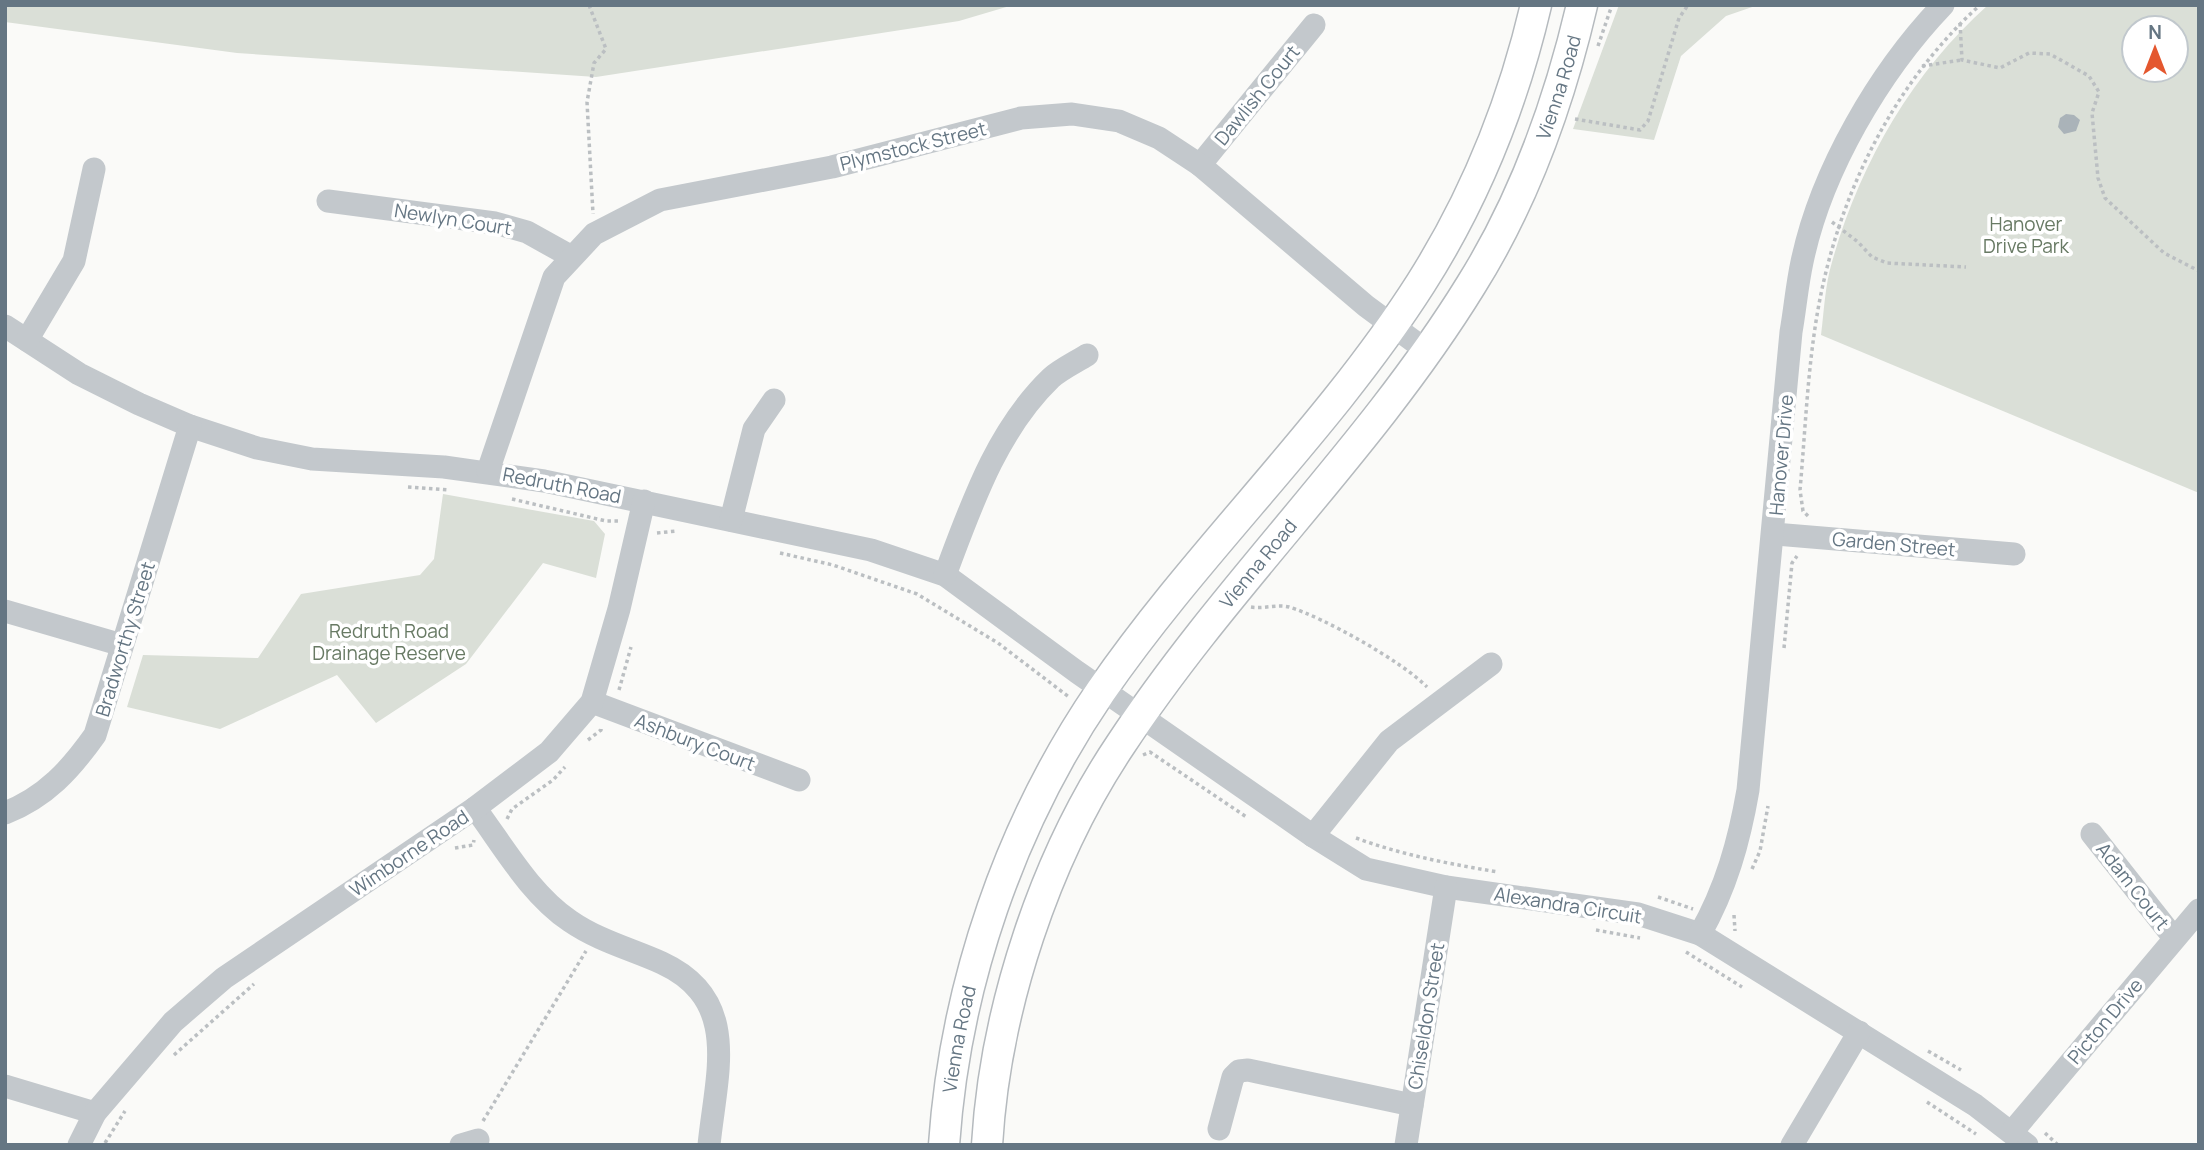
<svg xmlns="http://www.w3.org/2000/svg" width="2204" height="1150" font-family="Manrope,sans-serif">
<rect width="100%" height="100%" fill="#fafaf8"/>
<g fill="#dadfd7" fill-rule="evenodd">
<polygon points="5,5 1013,5 959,21 596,77 237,53 5,22"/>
<polygon points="1619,5 1758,5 1726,16 1681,56 1654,140 1573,129"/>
<path d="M1988,5H2199V493L1821,335C1824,311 1825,285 1832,262C1860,163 1912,73 1988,5ZM2134,28H2176V70H2134Z"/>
<polygon points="443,494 594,521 605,534 596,578 543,563 466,664 376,723 337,675 220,729 127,707 143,655 258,658 301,594 420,575 434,559"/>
</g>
<polygon fill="#aab3b9" points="2066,114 2074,115 2080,120 2076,131 2064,134 2058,127 2060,118"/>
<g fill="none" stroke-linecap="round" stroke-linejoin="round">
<defs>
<g id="major">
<path id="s1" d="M944,1145C955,985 1010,824 1101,691C1199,549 1328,429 1421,283C1475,198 1513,103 1536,5"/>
<path id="s2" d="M987,1145C995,1009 1045,857 1121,744C1227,583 1370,449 1471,285C1525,199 1559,103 1582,5"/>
</g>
</defs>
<use href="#major" stroke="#b5babe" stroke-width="33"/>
<g stroke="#bbbfc2" stroke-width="3.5" stroke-dasharray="3.5 3.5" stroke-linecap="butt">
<polyline points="589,5 606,49 594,63 587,102 593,214"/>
<polyline points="1960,23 1962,60 2000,68 2029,53 2050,54 2089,76 2099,92 2092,113 2098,178 2105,198 2164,253 2199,271"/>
<polyline points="1598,46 1612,5"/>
<polyline points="1922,66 1962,60"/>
<polyline points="1575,119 1640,130 1648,121 1679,18 1688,5"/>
<polyline points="1832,222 1858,242 1872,257 1887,263 1966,267"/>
<polyline points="408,487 449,490"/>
<polyline points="512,499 606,521 621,521"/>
<path d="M1808,516L1803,511L1800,490C1806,423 1808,354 1822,289C1845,182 1898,79 1980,5"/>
<polyline points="657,533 676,531"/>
<polyline points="780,553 833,565 917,594 998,643 1069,697"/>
<path d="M1251,607C1264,609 1277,604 1289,607C1323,617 1403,662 1427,687"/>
<polyline points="1784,648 1792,563 1797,556"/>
<polyline points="619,690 631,647"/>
<polyline points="588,740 601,730 601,726"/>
<polyline points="1143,755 1150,752 1248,818"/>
<polyline points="507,819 512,809 553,780 565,767"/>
<path d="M1356,838C1402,855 1450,864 1498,872"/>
<polyline points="455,848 473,845 474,840"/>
<polyline points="1752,869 1760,851 1768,806"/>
<polyline points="1658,897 1693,909"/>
<polyline points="1734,915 1735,931"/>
<polyline points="1596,930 1640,938"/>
<polyline points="1686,952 1742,987"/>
<polyline points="1928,1051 1961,1070"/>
<polyline points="174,1055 254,984"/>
<polyline points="1927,1102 1976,1134"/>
<polyline points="483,1121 586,951"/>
<polyline points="2045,1133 2058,1145"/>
<polyline points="105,1143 125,1111"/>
</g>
<g stroke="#c3c8cc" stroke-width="23">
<polyline points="1200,165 1314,25"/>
<polyline points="328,201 495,223 527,232 572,257"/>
<polyline points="5,326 79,374 139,404 190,426 257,448 312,459 444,467 544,481 871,550 945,575 1077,672 1313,836 1366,869 1446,887 1638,914 1700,934 1975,1105 2027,1145"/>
<polyline points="27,340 74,261 94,169"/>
<polyline points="488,471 554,277 594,234 660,200 832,167 1021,118 1072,114 1119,121 1159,138 1200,165 1366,306 1427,351"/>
<polyline points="731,520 754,429 774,400"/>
<polyline points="1774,534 2014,554"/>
<path d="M945,575C971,506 996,431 1051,378C1061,369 1076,362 1087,355"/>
<polyline points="5,611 122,645"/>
<polyline points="592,702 799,780"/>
<path d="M475,808C504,847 530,894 570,921C599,941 631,949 662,963C742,1000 716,1074 709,1145"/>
<path d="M5,813C46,797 71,769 95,735L190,426"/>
<polyline points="2092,834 2174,938"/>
<polyline points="1313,836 1389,741 1491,664"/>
<path d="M1700,934C1726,888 1739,842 1748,790L1791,332C1795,309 1797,285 1802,262C1821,171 1879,72 1943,5"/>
<polyline points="5,1086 95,1113"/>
<polyline points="1219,1129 1233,1077 1239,1071 1248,1070 1412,1105"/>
<polyline points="2012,1132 2199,910"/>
<polyline points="79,1145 95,1113 173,1022 224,978 475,808 549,752 592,702 619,609 644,501"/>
<polyline points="461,1145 478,1140"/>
<polyline points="1406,1145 1446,887"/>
<polyline points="1792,1145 1859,1032"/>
</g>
<use href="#major" stroke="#fff" stroke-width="30"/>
</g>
<g text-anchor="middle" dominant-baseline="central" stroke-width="7" stroke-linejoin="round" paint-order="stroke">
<g font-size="19" fill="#657683" stroke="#fff">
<text stroke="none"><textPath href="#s2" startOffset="1222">Vienna Road</textPath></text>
<text transform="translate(1257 95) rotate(-51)">Dawlish Court</text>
<text transform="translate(913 146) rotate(-14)">Plymstock Street</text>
<text transform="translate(453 219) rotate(9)">Newlyn Court</text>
<text transform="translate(1781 455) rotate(-85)">Hanover Drive</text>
<text transform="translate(562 485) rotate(11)">Redruth Road</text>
<text transform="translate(1894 544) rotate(5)">Garden Street</text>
<text stroke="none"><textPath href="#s2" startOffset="654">Vienna Road</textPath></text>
<text transform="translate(125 639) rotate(-73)">Bradworthy Street</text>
<text transform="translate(695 742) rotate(21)">Ashbury Court</text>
<text transform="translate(409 853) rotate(-34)">Wimborne Road</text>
<text transform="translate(2133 886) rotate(52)">Adam Court</text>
<text transform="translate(1568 905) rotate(9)">Alexandra Circuit</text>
<text transform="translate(1426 1016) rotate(-81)">Chiseldon Street</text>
<text transform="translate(2105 1021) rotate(-50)">Picton Drive</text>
<text stroke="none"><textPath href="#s1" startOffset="107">Vienna Road</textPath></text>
</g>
<g font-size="19" fill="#687a64" stroke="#fff">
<text x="2026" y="224">Hanover<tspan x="2026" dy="22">Drive Park</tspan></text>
<text x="389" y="631">Redruth Road<tspan x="389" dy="22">Drainage Reserve</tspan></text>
</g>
</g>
<rect width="2204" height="1150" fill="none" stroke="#657683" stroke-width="14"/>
<g transform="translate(2155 49)"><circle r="33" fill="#ffffff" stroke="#c1c8cd" stroke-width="2"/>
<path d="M0-5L12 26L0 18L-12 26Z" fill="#e4572e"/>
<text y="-10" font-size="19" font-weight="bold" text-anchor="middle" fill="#657683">N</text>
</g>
</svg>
